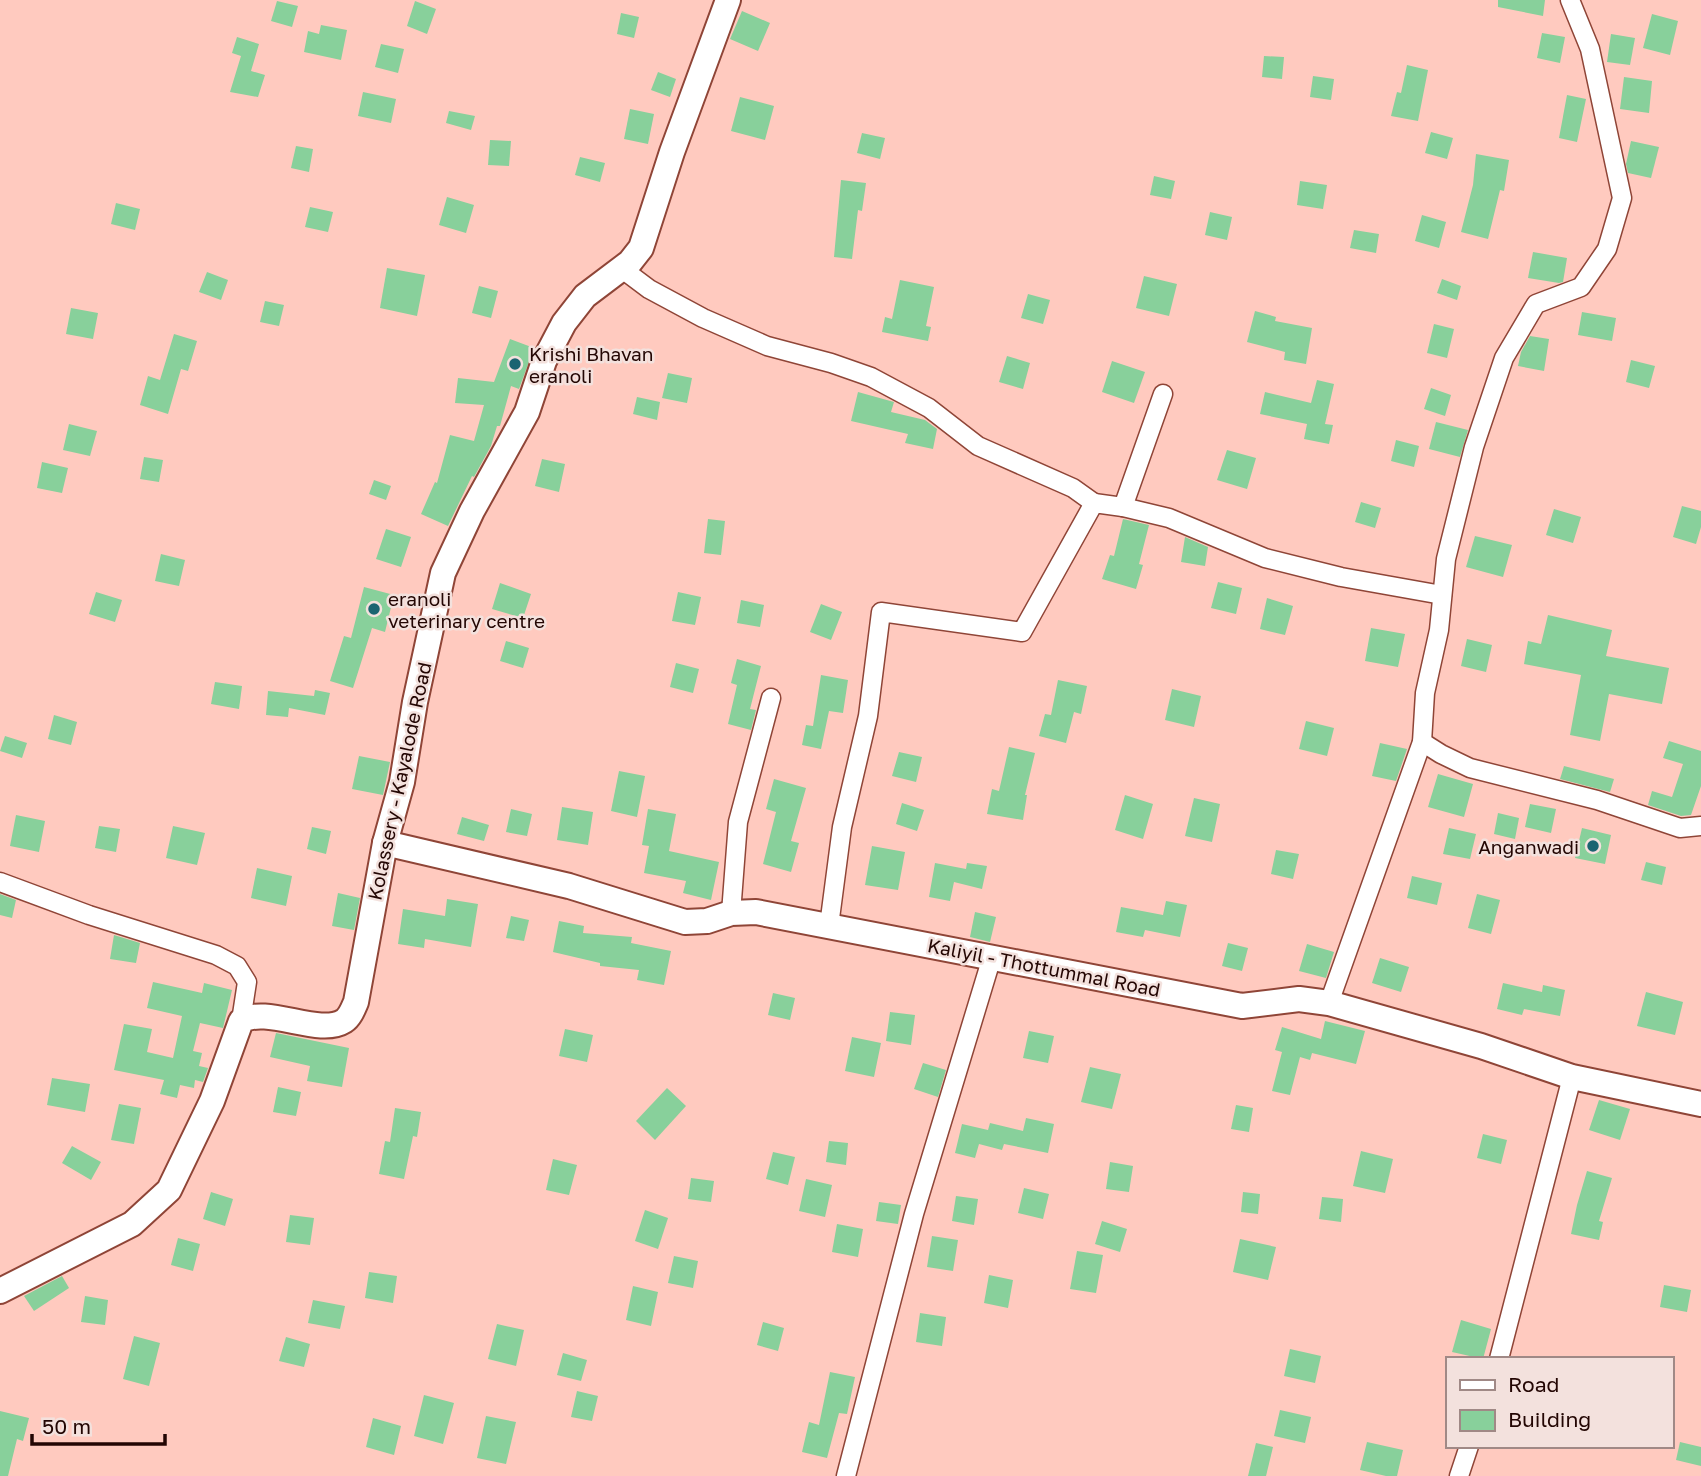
<svg xmlns="http://www.w3.org/2000/svg" width="1701" height="1476" font-family="'Golos Text',sans-serif">
<rect width="100%" height="100%" fill="#ffcabf"/>
<g fill="#88d09b">
<polygon points="1498,0 1545,0 1543,16 1498,7"/>
<polygon points="277,1 298,6 292,27 271,21"/>
<polygon points="415,1 436,9 427,34 407,26"/>
<polygon points="742,11 770,23 758,51 730,39"/>
<polygon points="621,13 639,17 634,38 617,34"/>
<polygon points="1652,14 1678,21 1670,55 1643,48"/>
<polygon points="321,25 347,30 341,60 304,52 308,31 319,34"/>
<polygon points="1542,33 1565,37 1560,63 1537,58"/>
<polygon points="1611,34 1635,38 1630,65 1607,62"/>
<polygon points="237,37 259,44 251,71 265,75 258,97 230,92 241,56 232,53"/>
<polygon points="381,44 404,49 398,73 375,67"/>
<polygon points="1264,56 1284,57 1282,79 1262,77"/>
<polygon points="1407,65 1428,70 1418,121 1391,116 1397,92 1401,93"/>
<polygon points="658,72 676,79 670,97 651,90"/>
<polygon points="1313,76 1334,79 1331,100 1310,97"/>
<polygon points="1624,77 1652,81 1649,113 1620,109"/>
<polygon points="363,92 396,99 391,123 358,116"/>
<polygon points="1567,95 1586,99 1577,142 1559,138"/>
<polygon points="740,97 774,106 765,140 731,131"/>
<polygon points="630,109 654,114 648,144 624,139"/>
<polygon points="449,111 475,116 471,130 446,123"/>
<polygon points="1431,132 1453,138 1447,159 1425,153"/>
<polygon points="862,133 885,138 880,159 857,153"/>
<polygon points="490,140 511,141 509,166 488,165"/>
<polygon points="1631,141 1659,147 1651,178 1628,173 1626,164"/>
<polygon points="296,146 313,149 309,172 291,168"/>
<polygon points="1476,154 1509,160 1504,191 1500,190 1488,239 1461,232 1473,185"/>
<polygon points="580,157 605,163 600,182 575,175"/>
<polygon points="1154,176 1175,181 1171,199 1150,195"/>
<polygon points="841,180 866,183 862,211 858,210 852,259 834,257"/>
<polygon points="1300,181 1327,185 1323,209 1297,205"/>
<polygon points="447,197 474,205 466,233 439,225"/>
<polygon points="116,203 140,209 135,230 111,224"/>
<polygon points="310,207 333,212 328,232 305,227"/>
<polygon points="1210,212 1232,217 1227,240 1205,235"/>
<polygon points="1422,215 1446,222 1439,248 1415,241"/>
<polygon points="1354,230 1379,234 1376,253 1350,248"/>
<polygon points="1533,252 1567,258 1563,282 1559,283 1528,278"/>
<polygon points="387,268 425,275 417,316 380,308"/>
<polygon points="207,272 228,280 221,300 199,292"/>
<polygon points="1144,276 1177,284 1169,316 1136,308"/>
<polygon points="1442,279 1461,286 1457,300 1437,293"/>
<polygon points="900,280 934,287 926,326 931,327 928,341 882,332 885,317 892,319"/>
<polygon points="479,286 498,291 491,318 472,313"/>
<polygon points="1028,294 1050,300 1043,324 1021,318"/>
<polygon points="265,301 284,305 279,326 260,322"/>
<polygon points="71,308 98,313 93,339 66,334"/>
<polygon points="1255,311 1276,317 1275,321 1312,328 1306,364 1284,360 1285,352 1247,342"/>
<polygon points="1582,312 1616,318 1612,341 1578,335"/>
<polygon points="1434,324 1454,329 1447,358 1427,353"/>
<polygon points="174,334 197,341 188,371 181,369 168,414 140,405 148,376 160,380"/>
<polygon points="1530,336 1549,339 1544,371 1518,366 1521,352"/>
<polygon points="510,339 534,348 519,389 511,386 500,426 497,426 491,446 474,477 472,476 448,526 421,514 435,482 437,483 450,435 474,441 484,405 455,403 458,378 494,382"/>
<polygon points="1007,356 1030,363 1023,389 999,382"/>
<polygon points="1631,360 1655,366 1649,388 1626,382"/>
<polygon points="1112,361 1145,372 1134,403 1102,392"/>
<polygon points="668,373 692,378 687,403 662,398"/>
<polygon points="1317,380 1334,384 1325,424 1333,425 1329,444 1304,439 1307,424 1260,414 1265,392 1311,403"/>
<polygon points="1431,388 1451,395 1445,416 1424,409"/>
<polygon points="858,392 894,402 891,412 925,420 937,429 933,449 905,443 908,434 851,421"/>
<polygon points="637,397 660,402 657,420 633,414"/>
<polygon points="1436,422 1468,430 1460,457 1429,449"/>
<polygon points="69,424 97,431 90,456 63,450"/>
<polygon points="1396,440 1419,446 1414,467 1391,461"/>
<polygon points="1227,450 1256,458 1247,489 1217,480"/>
<polygon points="144,457 163,460 159,482 140,479"/>
<polygon points="542,459 565,464 559,492 535,486"/>
<polygon points="42,462 68,468 62,493 37,488"/>
<polygon points="374,480 391,486 386,500 369,494"/>
<polygon points="1361,502 1381,508 1375,528 1355,522"/>
<polygon points="1682,506 1701,511 1701,527 1696,544 1673,537"/>
<polygon points="1554,509 1581,517 1573,543 1546,535"/>
<polygon points="708,519 725,521 721,555 704,553"/>
<polygon points="1123,519 1149,525 1139,564 1143,565 1136,589 1102,579 1110,555 1114,556"/>
<polygon points="386,529 411,537 401,567 376,559"/>
<polygon points="1475,536 1512,545 1503,577 1466,567"/>
<polygon points="1185,537 1208,547 1205,566 1181,562"/>
<polygon points="161,554 185,560 179,586 155,581"/>
<polygon points="1218,582 1242,588 1236,614 1211,608"/>
<polygon points="500,583 531,594 523,618 492,609"/>
<polygon points="364,587 394,595 385,632 372,628 353,688 330,681 344,636 351,638"/>
<polygon points="96,592 122,600 115,622 89,614"/>
<polygon points="678,592 701,597 695,625 672,621"/>
<polygon points="1267,598 1293,606 1285,635 1260,629"/>
<polygon points="741,600 764,605 760,627 737,623"/>
<polygon points="821,604 842,612 831,640 810,632"/>
<polygon points="1548,615 1612,630 1606,656 1669,668 1662,704 1609,694 1600,741 1570,735 1581,675 1524,664 1528,641 1541,644"/>
<polygon points="1371,628 1405,634 1398,667 1365,661"/>
<polygon points="1467,639 1492,645 1486,672 1461,666"/>
<polygon points="506,641 529,648 523,668 500,661"/>
<polygon points="737,659 761,666 750,709 756,710 751,730 728,724 737,685 731,683"/>
<polygon points="676,663 699,669 693,693 670,687"/>
<polygon points="821,675 848,680 843,713 829,711 821,749 802,745 806,725 813,726"/>
<polygon points="1058,680 1087,686 1081,714 1074,712 1066,743 1039,736 1045,714 1051,715"/>
<polygon points="215,682 242,686 239,709 211,704"/>
<polygon points="1172,689 1201,696 1194,727 1165,720"/>
<polygon points="315,690 330,693 325,715 289,708 288,717 266,715 268,691 314,696"/>
<polygon points="54,715 77,722 71,745 48,739"/>
<polygon points="1306,721 1334,728 1327,756 1299,749"/>
<polygon points="5,736 27,743 22,758 0,751"/>
<polygon points="1669,741 1701,751 1701,786 1691,815 1681,816 1648,805 1652,791 1672,797 1683,764 1663,758"/>
<polygon points="1380,743 1407,749 1396,781 1372,776"/>
<polygon points="1009,747 1035,753 1025,795 1027,795 1023,820 987,814 992,789 999,791"/>
<polygon points="899,752 922,757 916,782 892,776"/>
<polygon points="359,756 390,762 383,795 352,789"/>
<polygon points="1564,766 1614,779 1610,792 1560,779"/>
<polygon points="619,771 645,776 637,817 611,811"/>
<polygon points="1438,774 1473,784 1464,817 1428,807"/>
<polygon points="774,779 806,788 791,841 799,843 791,872 763,864 776,812 766,809"/>
<polygon points="1125,795 1153,804 1143,839 1115,830"/>
<polygon points="1194,798 1220,804 1212,842 1185,836"/>
<polygon points="902,803 924,810 917,831 896,824"/>
<polygon points="1530,804 1556,809 1551,833 1525,827"/>
<polygon points="562,807 593,812 588,845 557,840"/>
<polygon points="511,809 532,814 527,836 506,832"/>
<polygon points="648,809 676,814 669,851 719,862 711,900 683,893 686,881 644,873 649,846 642,845"/>
<polygon points="1498,813 1519,818 1515,839 1494,834"/>
<polygon points="16,815 45,821 39,852 10,846"/>
<polygon points="462,817 489,825 484,841 457,834"/>
<polygon points="99,826 120,829 116,852 95,848"/>
<polygon points="173,826 205,833 197,865 166,858"/>
<polygon points="312,827 331,831 326,854 307,849"/>
<polygon points="1449,828 1476,834 1470,859 1443,854"/>
<polygon points="1582,828 1611,835 1605,864 1575,858"/>
<polygon points="872,846 905,852 898,890 865,885"/>
<polygon points="1276,850 1299,854 1293,879 1271,874"/>
<polygon points="1646,862 1666,867 1662,885 1641,880"/>
<polygon points="935,863 966,869 967,863 987,866 982,889 954,882 950,901 929,897"/>
<polygon points="257,868 292,876 286,906 251,898"/>
<polygon points="1412,876 1442,883 1437,905 1407,898"/>
<polygon points="338,893 360,898 354,930 332,926"/>
<polygon points="0,894 16,900 12,918 0,915"/>
<polygon points="1477,894 1500,900 1491,934 1468,928"/>
<polygon points="447,899 478,904 471,947 425,939 424,948 398,944 403,909 445,916"/>
<polygon points="1166,901 1187,905 1180,937 1145,930 1143,937 1116,932 1121,907 1163,915"/>
<polygon points="975,912 996,917 990,942 970,937"/>
<polygon points="511,916 529,920 524,941 506,938"/>
<polygon points="559,921 584,926 583,933 632,937 631,943 671,951 664,985 637,980 639,970 600,966 600,963 553,952"/>
<polygon points="114,935 140,943 136,963 110,959"/>
<polygon points="1228,943 1248,948 1242,971 1222,966"/>
<polygon points="1307,944 1334,952 1326,978 1299,971"/>
<polygon points="1380,958 1409,967 1401,992 1372,983"/>
<polygon points="153,982 202,993 204,983 232,990 223,1028 200,1023 193,1051 202,1053 199,1066 208,1068 203,1082 195,1080 194,1088 180,1085 177,1098 160,1094 164,1080 114,1070 124,1024 152,1029 147,1052 173,1058 182,1016 147,1008"/>
<polygon points="1503,983 1542,992 1543,985 1565,990 1560,1016 1524,1009 1522,1015 1497,1009"/>
<polygon points="1646,992 1683,1002 1675,1035 1637,1026"/>
<polygon points="773,993 795,998 790,1020 768,1015"/>
<polygon points="890,1012 915,1015 911,1045 886,1041"/>
<polygon points="1325,1021 1365,1031 1356,1064 1312,1053 1310,1060 1300,1057 1290,1095 1272,1091 1282,1052 1275,1050 1282,1027 1321,1039"/>
<polygon points="565,1029 593,1035 587,1062 559,1056"/>
<polygon points="1029,1031 1054,1036 1048,1063 1023,1058"/>
<polygon points="276,1033 349,1048 342,1087 307,1081 310,1066 270,1057"/>
<polygon points="852,1037 881,1043 874,1077 845,1071"/>
<polygon points="923,1063 946,1070 938,1097 914,1089"/>
<polygon points="1090,1067 1121,1074 1112,1109 1081,1102"/>
<polygon points="52,1078 90,1084 85,1112 47,1105"/>
<polygon points="278,1087 301,1092 296,1116 273,1112"/>
<polygon points="667,1088 686,1106 655,1140 636,1121"/>
<polygon points="1599,1100 1630,1109 1620,1140 1589,1130"/>
<polygon points="119,1104 141,1108 134,1144 111,1140"/>
<polygon points="1236,1105 1253,1108 1249,1132 1231,1129"/>
<polygon points="395,1108 421,1112 417,1137 413,1136 404,1179 379,1174 385,1141 390,1142"/>
<polygon points="1026,1118 1054,1124 1048,1153 1004,1144 1002,1150 979,1144 975,1158 955,1153 962,1124 988,1130 990,1123 1023,1131"/>
<polygon points="1483,1134 1507,1140 1501,1164 1477,1158"/>
<polygon points="829,1141 848,1143 846,1165 826,1162"/>
<polygon points="72,1146 101,1162 91,1180 62,1163"/>
<polygon points="1361,1151 1393,1159 1385,1193 1353,1186"/>
<polygon points="773,1152 795,1157 788,1185 766,1179"/>
<polygon points="553,1159 577,1165 569,1195 546,1190"/>
<polygon points="1110,1162 1133,1166 1129,1192 1106,1189"/>
<polygon points="1587,1171 1612,1178 1599,1221 1603,1222 1599,1240 1571,1234 1577,1205"/>
<polygon points="691,1178 714,1181 711,1202 688,1199"/>
<polygon points="806,1179 832,1185 825,1217 799,1211"/>
<polygon points="1024,1188 1049,1194 1043,1219 1018,1213"/>
<polygon points="211,1192 233,1199 225,1226 203,1219"/>
<polygon points="1243,1192 1260,1194 1258,1214 1241,1212"/>
<polygon points="956,1196 978,1199 974,1225 952,1221"/>
<polygon points="1322,1197 1343,1199 1341,1222 1319,1219"/>
<polygon points="879,1202 901,1205 898,1224 876,1221"/>
<polygon points="645,1210 668,1218 658,1249 635,1241"/>
<polygon points="290,1215 314,1218 310,1245 286,1242"/>
<polygon points="1102,1221 1127,1229 1120,1252 1095,1244"/>
<polygon points="837,1224 863,1229 858,1257 832,1252"/>
<polygon points="932,1236 958,1240 953,1271 927,1267"/>
<polygon points="178,1238 200,1244 193,1271 171,1265"/>
<polygon points="1240,1239 1276,1247 1268,1280 1233,1272"/>
<polygon points="1077,1251 1103,1255 1096,1293 1070,1289"/>
<polygon points="674,1256 698,1261 693,1288 668,1283"/>
<polygon points="369,1272 397,1276 393,1303 365,1298"/>
<polygon points="989,1275 1013,1280 1008,1308 984,1303"/>
<polygon points="62,1276 69,1288 34,1311 24,1296"/>
<polygon points="1664,1285 1691,1290 1687,1312 1660,1307"/>
<polygon points="633,1286 658,1292 651,1326 626,1320"/>
<polygon points="85,1296 108,1300 105,1325 81,1322"/>
<polygon points="313,1300 345,1306 340,1329 308,1323"/>
<polygon points="920,1313 946,1317 942,1346 916,1342"/>
<polygon points="1461,1320 1491,1329 1483,1359 1452,1352"/>
<polygon points="763,1322 784,1328 778,1351 757,1345"/>
<polygon points="497,1324 524,1330 516,1366 488,1359"/>
<polygon points="134,1336 160,1343 149,1386 123,1379"/>
<polygon points="286,1337 310,1344 304,1367 279,1361"/>
<polygon points="1290,1349 1321,1356 1315,1383 1284,1376"/>
<polygon points="563,1353 587,1360 581,1381 557,1375"/>
<polygon points="830,1372 855,1377 847,1414 839,1413 827,1458 802,1452 809,1422 819,1425"/>
<polygon points="577,1391 598,1396 592,1421 571,1417"/>
<polygon points="424,1395 454,1403 443,1444 414,1436"/>
<polygon points="1280,1410 1311,1417 1305,1443 1274,1436"/>
<polygon points="0,1411 29,1418 23,1441 17,1439 8,1476 0,1476"/>
<polygon points="486,1416 516,1422 506,1464 477,1458"/>
<polygon points="373,1418 401,1426 394,1455 366,1447"/>
<polygon points="1367,1442 1403,1450 1397,1476 1386,1476 1360,1470"/>
<polygon points="1680,1442 1701,1447 1701,1466 1676,1460"/>
<polygon points="1256,1443 1273,1447 1266,1476 1248,1476"/>
</g>
<g fill="none" stroke-linecap="round" stroke-linejoin="round">
<defs>
<g id="street">
<polyline points="621,268 649,289 703,318 767,346 831,363 871,377 929,408 978,446 1073,488 1094,503"/>
<polyline points="1123,507 1169,518 1265,558 1341,577 1442,595"/>
<polyline points="1422,742 1441,754 1470,768 1597,800 1680,828 1701,826"/>
<polyline points="0,882 89,915 216,955 237,966 247,982 241,1021"/>
<polyline points="731,913 738,822 771,698"/>
<polyline points="829,926 842,827 868,716 881,612 1022,632 1094,503 1123,507 1163,394"/>
<polyline points="1329,1003 1422,742 1425,693 1439,630 1446,559 1474,447 1504,358 1536,304 1581,287 1607,249 1622,198 1590,49 1570,0"/>
<polyline points="1499,1359 1572,1077"/>
<polyline points="846,1476 914,1214 992,957"/>
<polyline points="1459,1476 1469,1446"/>
</g>
<g id="secondary">
<polyline points="385,843 569,886 685,922 707,921 731,913 756,912 1242,1006 1299,999 1329,1003 1481,1046 1572,1077 1701,1104"/>
<path d="M0,1291L132,1224L169,1190L212,1101L241,1021C267,1005 319,1037 344,1021C350,1017 353,1009 356,1002L385,843L402,782L415,702L443,573L472,511L527,412L544,361L564,323L585,296L630,262L641,248L672,152L728,0"/>
</g>
</defs>
<use href="#street" stroke="#8f4537" stroke-width="21"/>
<use href="#secondary" stroke="#8f4537" stroke-width="28"/>
<use href="#street" stroke="#fff" stroke-width="18"/>
<use href="#secondary" stroke="#fff" stroke-width="24"/>
</g>
<g fill="#1b6471" stroke="#f3e1dd" stroke-width="2.5">
<circle cx="515" cy="364" r="7"/>
<circle cx="374" cy="609" r="7"/>
<circle cx="1593" cy="846" r="7"/>
</g>
<g text-anchor="middle" dominant-baseline="central" stroke-width="5" stroke-linejoin="round" paint-order="stroke">
<g font-size="19" fill="#230603" stroke="#f3e1dd" text-anchor="start">
<text x="529" y="353">Krishi Bhavan<tspan x="529" dy="22">eranoli</tspan></text>
<text x="388" y="598">eranoli<tspan x="388" dy="22">veterinary centre</tspan></text>
<text x="1579" y="846" text-anchor="end">Anganwadi</text>
</g>
<g font-size="19" fill="#230603" stroke="#f3e1dd">
<text transform="translate(399 781) rotate(-78)">Kolassery - Kayalode Road</text>
<text transform="translate(1044 967) rotate(11)">Kaliyil - Thottummal Road</text>
</g>
</g>
<rect x="1446" y="1357" width="228" height="91" fill="#f3e1dd" stroke="#a08986" stroke-width="2"/>
<rect x="1460" y="1380" width="35" height="10" fill="#ffffff" stroke="#a08986" stroke-width="2"/>
<text x="1508" y="1392" font-size="21" fill="#230603">Road</text>
<rect x="1460" y="1410" width="35" height="21" fill="#88d09b" stroke="#a08986" stroke-width="2"/>
<text x="1508" y="1427" font-size="21" fill="#230603">Building</text>
<path d="M32 1434v10h133v-10" fill="none" stroke="#230603" stroke-width="3.5"/>
<text x="42" y="1434" font-size="21" fill="#230603" stroke="#f3e1dd" stroke-width="5" paint-order="stroke">50 m</text>
</svg>
